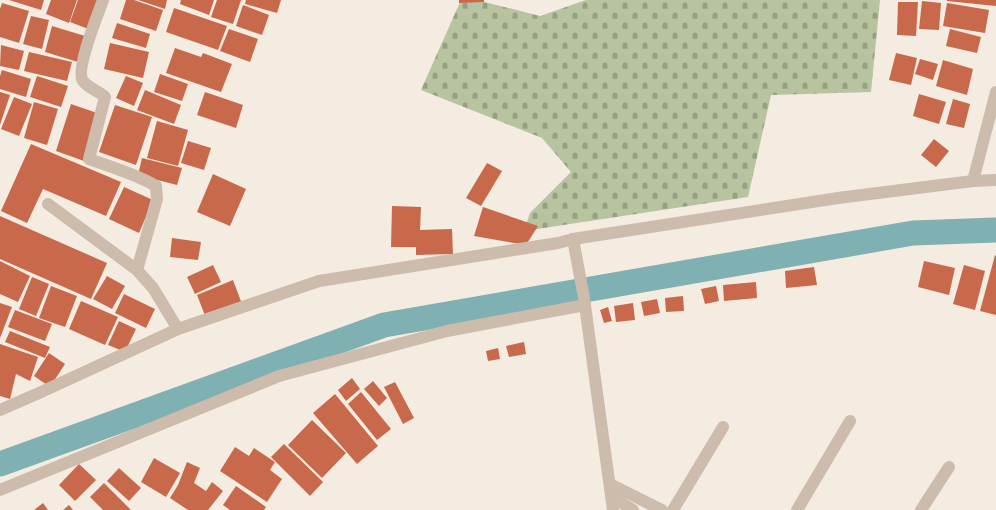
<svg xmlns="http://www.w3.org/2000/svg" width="996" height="510" font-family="'Noto Sans',sans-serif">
<defs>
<pattern id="cemetery-stones" width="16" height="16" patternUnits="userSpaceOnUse" patternTransform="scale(1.25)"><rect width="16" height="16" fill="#b8c4a0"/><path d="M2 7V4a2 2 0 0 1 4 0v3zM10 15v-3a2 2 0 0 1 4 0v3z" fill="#97a083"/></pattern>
</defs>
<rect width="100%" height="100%" fill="#f4ebe1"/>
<polygon fill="url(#cemetery-stones)" points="461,0 477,0 540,16 586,0 880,0 871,92 771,95 748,197 524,231 530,213 571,172 542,138 421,90"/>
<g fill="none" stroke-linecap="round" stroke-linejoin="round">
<polyline stroke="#7fb0b2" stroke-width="25" points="0,464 384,325 913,233 996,230"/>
</g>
<g fill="#c8694b">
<polygon points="9,0 44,0 41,10"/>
<polygon points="51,0 77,0 69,23 46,14"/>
<polygon points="78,0 99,0 91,30 70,22"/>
<polygon points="126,0 134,0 163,10 156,31 120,19"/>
<polygon points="138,0 167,0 165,9"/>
<polygon points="181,0 214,0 209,15 180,4"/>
<polygon points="217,0 241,0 233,24 211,17"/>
<polygon points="246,0 281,0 277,13 245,4"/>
<polygon points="459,0 484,0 484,2 459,3"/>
<polygon points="947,0 996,0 996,6 947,1"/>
<polygon points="922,1 941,3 939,30 919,29"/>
<polygon points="898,2 918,2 916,36 897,35"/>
<polygon points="2,3 29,11 19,43 0,37 0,9"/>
<polygon points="947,3 989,10 985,33 943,26"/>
<polygon points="243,5 269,15 262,35 236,26"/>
<polygon points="174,8 227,26 218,50 166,32"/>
<polygon points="31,16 49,20 42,49 23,44"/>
<polygon points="117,23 150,34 146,48 112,38"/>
<polygon points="52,26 85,36 78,62 45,52"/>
<polygon points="229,29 258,39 250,62 220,51"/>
<polygon points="950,29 981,37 977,53 946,46"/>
<polygon points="110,43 149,52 143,78 104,69"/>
<polygon points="1,45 24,51 19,70 0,66"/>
<polygon points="175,48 201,57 203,53 232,64 221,92 166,73"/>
<polygon points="29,52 72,62 67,81 24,71"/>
<polygon points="896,53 917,58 911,85 889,80"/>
<polygon points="920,59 938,64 933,80 915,74"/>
<polygon points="943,60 973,69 967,95 936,86"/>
<polygon points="2,70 31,79 26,97 0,89 0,76"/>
<polygon points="160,74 188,84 182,101 154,92"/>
<polygon points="37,76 68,86 61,107 30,97"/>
<polygon points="126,76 143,83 134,106 116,98"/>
<polygon points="145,90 181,105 174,124 137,110"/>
<polygon points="0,92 10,95 0,125"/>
<polygon points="205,92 243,105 236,128 197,115"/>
<polygon points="919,94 946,102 939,124 913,116"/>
<polygon points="14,97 32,104 19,136 1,129"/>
<polygon points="953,99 970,104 964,128 946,124"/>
<polygon points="34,102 58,109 47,145 24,138"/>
<polygon points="71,104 100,114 84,161 56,151"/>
<polygon points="115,105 152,117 136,165 99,152"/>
<polygon points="157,121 188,130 178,166 147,158"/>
<polygon points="934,139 949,151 936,167 921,155"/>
<polygon points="188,141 211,148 204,170 181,163"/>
<polygon points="31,144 121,182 106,216 43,189 27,223 1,211"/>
<polygon points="142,158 182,168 177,185 138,175"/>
<polygon points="487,163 502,171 481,206 466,198"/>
<polygon points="213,174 246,189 230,226 197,212"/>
<polygon points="124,187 153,200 139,233 109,219"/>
<polygon points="392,206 421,207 420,230 452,229 453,254 416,255 416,247 391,247"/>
<polygon points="483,207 538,226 526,245 474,236"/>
<polygon points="0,216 107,263 91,299 0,259"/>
<polygon points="172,238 201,242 198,260 170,257"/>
<polygon points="995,255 996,256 996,315 980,311"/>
<polygon points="0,261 30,276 18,302 0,294"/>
<polygon points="924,261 955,268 949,295 918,287"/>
<polygon points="213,265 221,282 195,294 187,277"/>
<polygon points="964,265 985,271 975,310 953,304"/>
<polygon points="814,267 817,285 786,288 785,271"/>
<polygon points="107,276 125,286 112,309 93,299"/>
<polygon points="32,277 49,284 36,316 19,309"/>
<polygon points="233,280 242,304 206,318 197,295"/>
<polygon points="756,282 757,298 724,301 723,285"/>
<polygon points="51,286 77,296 65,327 39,318"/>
<polygon points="716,286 719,301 705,304 701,289"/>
<polygon points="124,294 155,309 146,328 115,313"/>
<polygon points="683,296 684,311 666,312 665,298"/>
<polygon points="657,299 660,313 644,316 641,302"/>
<polygon points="81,301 118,317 105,345 69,329"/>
<polygon points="0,303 12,307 0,338"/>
<polygon points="633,303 635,320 616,322 614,306"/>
<polygon points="608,307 612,321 604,323 600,310"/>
<polygon points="15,310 52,324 45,341 8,327"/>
<polygon points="119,321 136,329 125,352 108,345"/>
<polygon points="10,331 50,347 45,358 5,342"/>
<polygon points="524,342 526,354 509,357 506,346"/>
<polygon points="0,344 38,357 30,381 16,374 10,399 0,396"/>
<polygon points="498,348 500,359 488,361 486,351"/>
<polygon points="49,353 65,364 50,387 34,376"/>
<polygon points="352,378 360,389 346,401 338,390"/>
<polygon points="373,381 387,398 379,406 364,389"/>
<polygon points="395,382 414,418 403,424 384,387"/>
<polygon points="361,392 391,429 377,440 348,404"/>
<polygon points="335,394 378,446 357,464 313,413"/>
<polygon points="312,420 346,453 322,478 288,445"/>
<polygon points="284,444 323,482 310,496 271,457"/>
<polygon points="235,447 249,456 254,448 275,462 270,470 282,479 267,502 220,471"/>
<polygon points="154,458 180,473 166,497 141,482"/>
<polygon points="187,462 200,468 194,483 206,491 212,482 223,491 208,510 188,510 170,498 178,485"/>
<polygon points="79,464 96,480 75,501 59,485"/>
<polygon points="119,468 141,488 129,501 107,481"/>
<polygon points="104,483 131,510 103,510 90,497"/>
<polygon points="236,486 266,507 264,510 230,510 223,505"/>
<polygon points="43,503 48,510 34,510"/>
<polygon points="69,505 73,510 63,510"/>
</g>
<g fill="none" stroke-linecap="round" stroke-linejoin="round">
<g stroke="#cdbbac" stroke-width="12">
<path d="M103,0C98,14 75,70 83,81C88,88 99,91 105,97L89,159C111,167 136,174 156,186L157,199L137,270"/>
<polyline points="973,181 996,92"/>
<polyline points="48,204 137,270 153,288 178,329"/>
<polyline points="573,239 584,298 613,510"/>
<polyline points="0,410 39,393 178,329 319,281 558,243 573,239 838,198 973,181 996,180"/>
<polyline points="610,484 662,510"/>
<polyline points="0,490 279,376 447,331 585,305"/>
<polyline points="612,497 633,510"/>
<polyline points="673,510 723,427"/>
<polyline points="797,510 850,421"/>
<polyline points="921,510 949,467"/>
</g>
</g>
</svg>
